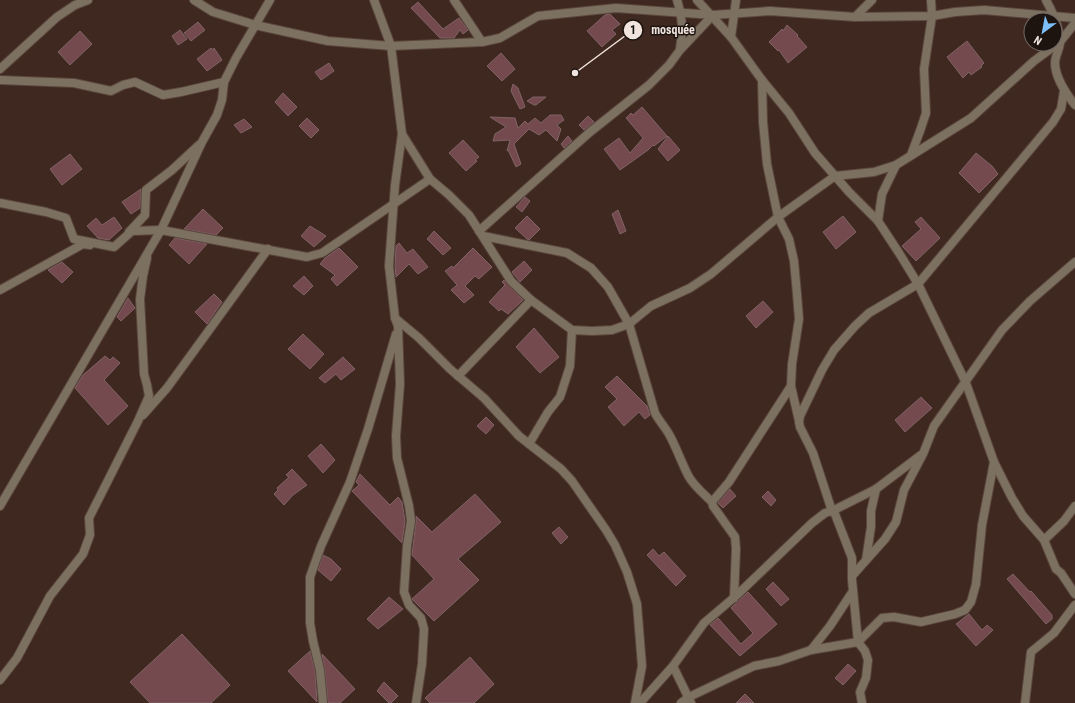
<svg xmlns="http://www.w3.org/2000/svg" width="1075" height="703" font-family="'Roboto Condensed',sans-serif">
<rect width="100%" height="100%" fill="#3e281f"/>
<g fill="#754a4f" stroke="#7f6366">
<polygon points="418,2 443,29 459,18 468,30 463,34 460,30 454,38 440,38 411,8"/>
<polygon points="610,14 620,24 612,30 616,34 602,47 587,31 605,15"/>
<polygon points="198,22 205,30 191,41 184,33"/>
<polygon points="787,25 798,35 797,36 807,47 788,63 779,50 778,51 769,42 782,29 783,31"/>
<polygon points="180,30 187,39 178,45 172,36"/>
<polygon points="80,31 92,44 70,65 58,52"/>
<polygon points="967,41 984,63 981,66 982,67 971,75 969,72 963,78 947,57"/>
<polygon points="211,48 213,50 214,48 222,60 207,71 197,59"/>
<polygon points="501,53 515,69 502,81 487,66"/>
<polygon points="329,63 334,71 321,80 315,72"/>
<polygon points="513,84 518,88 525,107 520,109 511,91"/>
<polygon points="283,93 297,107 288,116 275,102"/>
<polygon points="533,97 546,97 536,105 534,105 527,101"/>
<polygon points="642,107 667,136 654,146 653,145 648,150 620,170 604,149 619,138 630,153 643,138 626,118 631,113 633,115"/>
<polygon points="550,115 561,115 564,120 557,125 561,129 557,141 546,130 539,135 529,129 514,144 521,164 516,167 508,150 507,151 510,140 493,141 495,134 506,127 490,117 515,118 518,128 525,121 528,124 535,118 541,123"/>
<polygon points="588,116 594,122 584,130 579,125"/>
<polygon points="307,118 319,130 311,138 299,126"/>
<polygon points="244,119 252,127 241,133 234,125"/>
<polygon points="568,136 572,141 564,148 561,144"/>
<polygon points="668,136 680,150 668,161 658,149"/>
<polygon points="463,140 479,157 475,160 477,161 466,171 449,153"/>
<polygon points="976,153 992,166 998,174 979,193 959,173"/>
<polygon points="70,154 82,169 62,185 50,169"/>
<polygon points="141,189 140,208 131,214 122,202"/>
<polygon points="525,197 530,201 522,212 516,207"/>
<polygon points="203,209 223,228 216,235 184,229"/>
<polygon points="618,210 626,231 620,234 612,214"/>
<polygon points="527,216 540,229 529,240 527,239 515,228"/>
<polygon points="843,216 856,232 836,249 823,232"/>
<polygon points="114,217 122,228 109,240 98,238 87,226 96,218 102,225"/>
<polygon points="921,217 940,238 916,261 902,246 921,229 915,222"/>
<polygon points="310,226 326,236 314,247 301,236"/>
<polygon points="434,231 451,248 443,255 427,239"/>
<polygon points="175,238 207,244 189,264 169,245"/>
<polygon points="399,243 407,253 413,249 428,267 418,274 409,264 396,277 395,266 396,246"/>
<polygon points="339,248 358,267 337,286 331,279 335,275 320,264 325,258"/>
<polygon points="473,248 492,267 479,279 475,276 465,286 474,295 464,303 451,290 457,285 445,271 452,266 453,268"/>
<polygon points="524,261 532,270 520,282 512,272"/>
<polygon points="62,262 73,272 62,283 48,270"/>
<polygon points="304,276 313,286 304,295 293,286"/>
<polygon points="504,280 523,300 508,314 501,309 499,311 489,302 505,285 502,282"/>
<polygon points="214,294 222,302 207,324 195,312"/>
<polygon points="128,298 135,308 121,321 117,317"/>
<polygon points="763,301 773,312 756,328 746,316"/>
<polygon points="534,328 559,357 540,373 516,347"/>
<polygon points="303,334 324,354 310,369 288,349"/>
<polygon points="105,356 110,360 113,357 120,363 104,380 128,406 108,425 75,388 83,375"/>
<polygon points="343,357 355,369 341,380 336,374 325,383 319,378"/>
<polygon points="617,376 647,406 650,415 645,419 639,412 624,426 608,407 617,399 605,387"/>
<polygon points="921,397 932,408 905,432 895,420"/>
<polygon points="486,417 494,425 486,434 477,426"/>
<polygon points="321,444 335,460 323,473 308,456"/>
<polygon points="292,469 307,485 293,495 284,505 274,494 278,490 277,488 289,477 286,475"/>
<polygon points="360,474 390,505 398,497 402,502 405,521 402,543 352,491 359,485 356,482"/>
<polygon points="730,489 736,496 723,508 718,503"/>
<polygon points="768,491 776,500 771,506 762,497"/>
<polygon points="475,494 501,522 458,559 479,580 434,621 412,599 434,579 412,555 416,522 416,516 432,532"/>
<polygon points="559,527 568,537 561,544 552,533"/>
<polygon points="653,549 659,556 664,552 686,576 676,586 647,555"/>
<polygon points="323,555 331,559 341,569 331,581 318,570"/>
<polygon points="1013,574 1030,592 1031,591 1052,615 1052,619 1046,624 1007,579"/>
<polygon points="773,582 789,599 781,606 766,589"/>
<polygon points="748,592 777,624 740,656 710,625 718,618 741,644 753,633 731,608"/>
<polygon points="389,597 403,609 378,629 367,619"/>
<polygon points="969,614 982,630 987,625 993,630 976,646 956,624"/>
<polygon points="182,634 230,685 211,703 150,703 130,682"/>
<polygon points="310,651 315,671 317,702 288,671"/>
<polygon points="322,654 355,689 340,703 328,703 325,670"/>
<polygon points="470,657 494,684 474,703 430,703 425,698"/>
<polygon points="848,664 856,671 843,685 835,678"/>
<polygon points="384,682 398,696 391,703 389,703 377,691"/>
<polygon points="745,694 754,703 736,703"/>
</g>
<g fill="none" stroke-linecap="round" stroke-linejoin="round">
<defs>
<g id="minor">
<polyline points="194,0 213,12 255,25 328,41 391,46 482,42 500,38 538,16 616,8 713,15 770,11 855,17 932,16 955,12 984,10 1075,18"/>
<polyline points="374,0 391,46 402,134 395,185 389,266 395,318 398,326 400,384 396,436 397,458 409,506 411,521 407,546 404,592 409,605 421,618 424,629 422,664 416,703"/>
<polyline points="454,0 482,42"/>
<path d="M677,0C683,17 683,31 680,49"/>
<polyline points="697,0 731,37 762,80 789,113 815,153 849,192 878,221 899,253 918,284 966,383 994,462 1012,498 1023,516 1044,540 1056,569 1061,573 1075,594"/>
<path d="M1046,0C1052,11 1060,29 1060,42C1060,49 1055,56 1055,63C1055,77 1067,95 1075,105"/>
<polyline points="855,17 872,0"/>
<polyline points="731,37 736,0"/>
<polyline points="0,69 57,17 75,5 88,0"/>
<polyline points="0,80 74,83 111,91 123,85 135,82 163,95 181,92 224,82"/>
<polyline points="762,80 763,122 767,164 778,217 789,239 794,261 797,294 799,319 792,364 791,386 799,421"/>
<polyline points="402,134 430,179 449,195 469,215 511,281 531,300 572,330 592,331 612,330 629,324 651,306 690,288 711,274 778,217 835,176 874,172 896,165 971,118 1034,61 1060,42 1075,23"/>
<polyline points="911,155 920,131 926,113 924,69 932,16 931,0"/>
<polyline points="0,203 46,212 66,218 74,239 114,247 132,231 161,230 307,257 322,253 430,179"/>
<polyline points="878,221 882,194 896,165"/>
<polyline points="479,231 590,132 649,85 669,65 680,50 713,15"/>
<polyline points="129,232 145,215 146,190 172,170 199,145"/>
<path d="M483,236L567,253L591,268L608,287L629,324L655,413C659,421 666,428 670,436C677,449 682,464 689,477C695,487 704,494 712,502"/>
<polyline points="0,290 83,244 90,245"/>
<polyline points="395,318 419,338 450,369 484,398 519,436 561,469 572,481 606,530 615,545 627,572 637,604 642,666 635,703"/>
<polyline points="458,376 531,300"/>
<polyline points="143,415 167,388 268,249"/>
<polyline points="529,444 548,412 560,397 570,366 572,330"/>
<polyline points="0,506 161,230 202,142 217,115 222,100 224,82 236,58 270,0"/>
<polyline points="1044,540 1064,521 1075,506"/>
<polyline points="866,560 871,527 871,511 876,489"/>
<polyline points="852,576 885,539 896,522 904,490 923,454 934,426 1002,330 1030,301 1075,262"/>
<polyline points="734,598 736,549 735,537 713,506 712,502 729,482 791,386"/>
<polyline points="811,650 858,642 882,618 894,617 921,622 955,614 965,610 971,602 976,584 982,525 994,462"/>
<polyline points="673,666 691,703"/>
<polyline points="0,680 17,658 50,596 83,554 90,535 89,518 138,421 149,396 147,385 144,374 140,299 143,276 147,258"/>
<polyline points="323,703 320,670 313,641 310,623 310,577 321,546 350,482 368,429 396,334"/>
<polyline points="640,703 673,666 704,623 737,595 812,523 825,513 832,511 813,453 800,427 799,422 800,416 822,370 834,350 855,326 869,313 918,284 1053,122 1061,109 1064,91"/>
<polyline points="681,703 689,697 754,666 779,661 811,650 830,626 853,591"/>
<polyline points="862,703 860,692 866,678 868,660 865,651 858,642 852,580 852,558 835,514 832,511 876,489 921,455"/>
<polyline points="1025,703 1031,652 1054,633 1075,605"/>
</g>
</defs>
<use href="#minor" stroke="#5b463d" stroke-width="10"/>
<use href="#minor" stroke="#7c7061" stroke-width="8"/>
</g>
<path fill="none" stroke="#f1e3dd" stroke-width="1.5" d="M575 73L633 30"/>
<g fill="#f1e3dd" stroke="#1d1410" stroke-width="1.5">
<circle cx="575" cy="73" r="4"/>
<circle cx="633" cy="30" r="10"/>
</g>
<g font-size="12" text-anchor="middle" font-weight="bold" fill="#111">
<text x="633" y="34">1</text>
</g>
<g font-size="12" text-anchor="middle" font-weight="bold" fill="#f1e3dd" stroke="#1d1410" stroke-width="3" stroke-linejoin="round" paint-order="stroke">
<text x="673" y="34">mosquée</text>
</g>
<g transform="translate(1043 32) rotate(212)"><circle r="19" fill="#1d1410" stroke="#726762"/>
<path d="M0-3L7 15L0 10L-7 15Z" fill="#7cbef9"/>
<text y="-6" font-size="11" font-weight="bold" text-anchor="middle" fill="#f1e3dd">N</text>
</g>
</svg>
